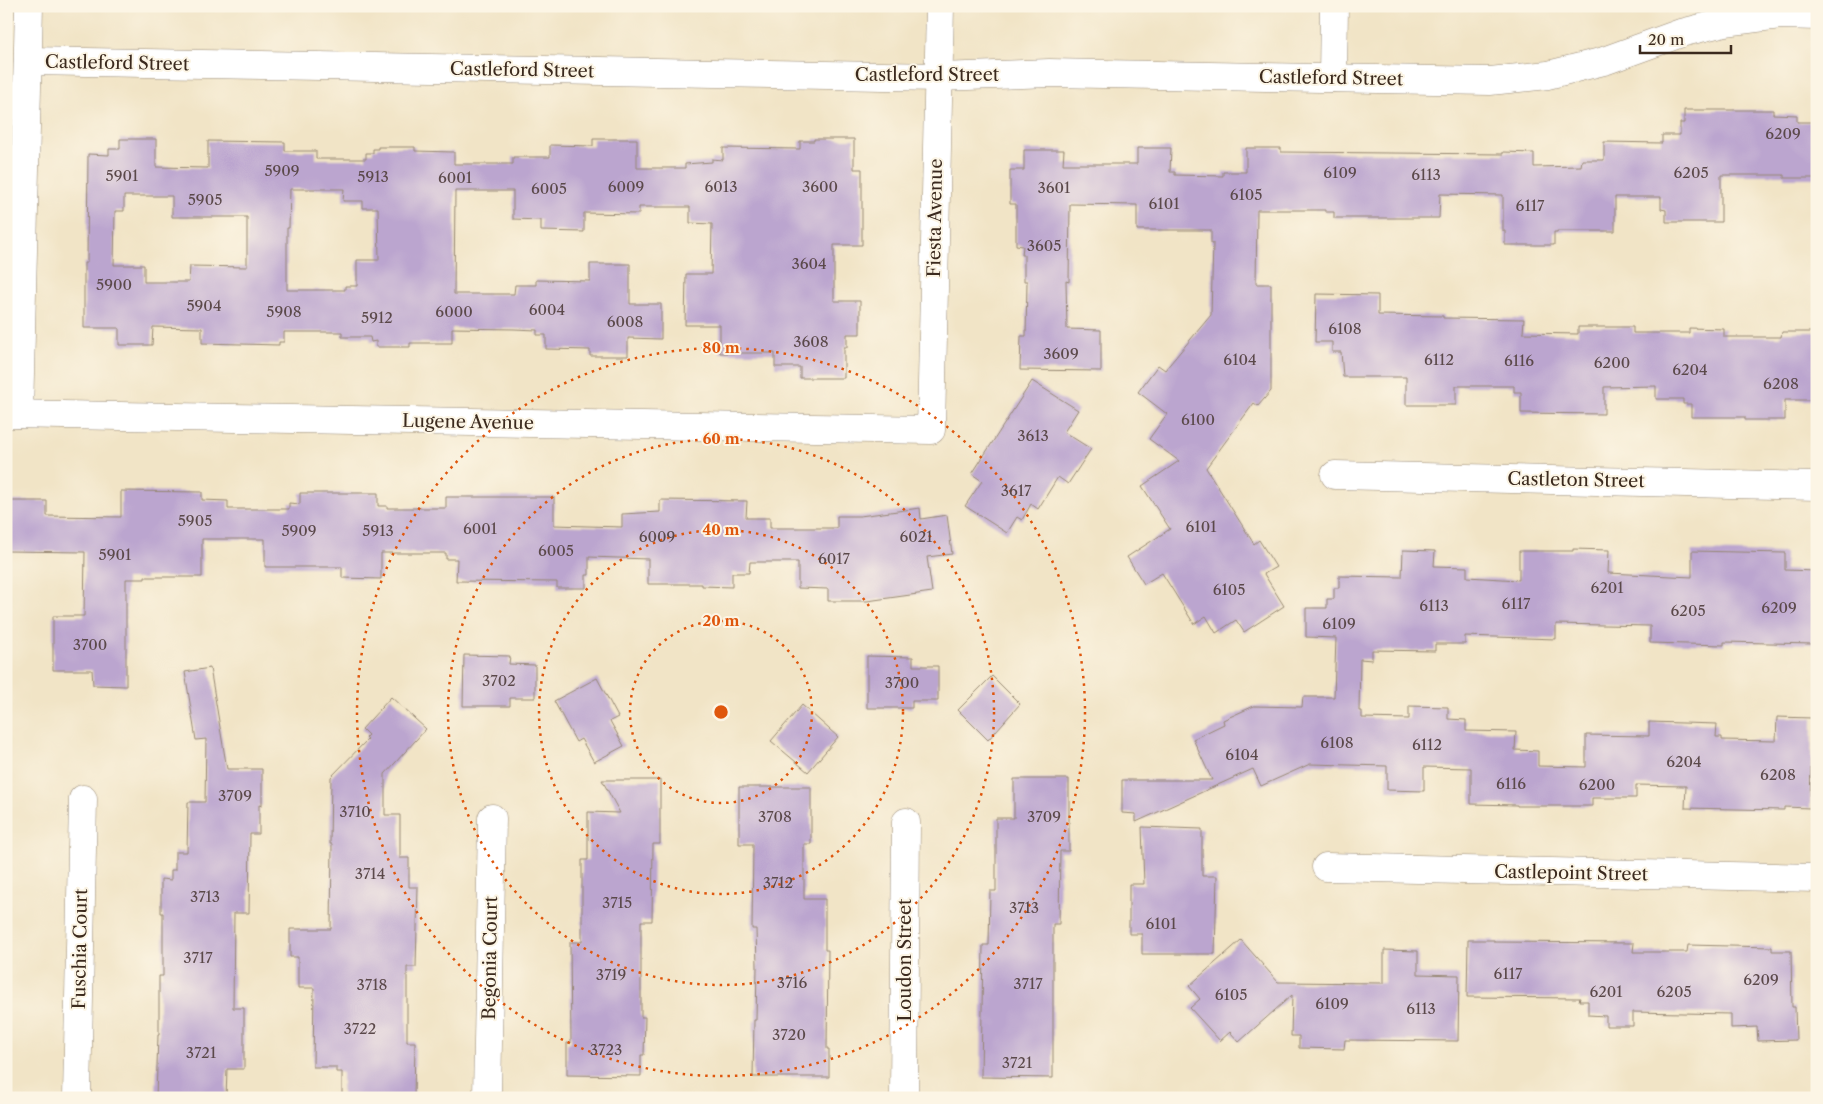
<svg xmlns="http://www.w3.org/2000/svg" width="1823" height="1104" font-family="'Libre Caslon Text',serif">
<rect width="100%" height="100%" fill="#fcf5e5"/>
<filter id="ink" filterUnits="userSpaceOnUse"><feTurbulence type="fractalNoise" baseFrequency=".02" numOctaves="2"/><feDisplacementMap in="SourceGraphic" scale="10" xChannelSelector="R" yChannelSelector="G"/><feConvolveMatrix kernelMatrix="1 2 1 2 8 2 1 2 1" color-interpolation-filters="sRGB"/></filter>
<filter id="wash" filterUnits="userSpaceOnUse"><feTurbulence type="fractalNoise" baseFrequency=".0096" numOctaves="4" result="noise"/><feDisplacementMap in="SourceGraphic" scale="20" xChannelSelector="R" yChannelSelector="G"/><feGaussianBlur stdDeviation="1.12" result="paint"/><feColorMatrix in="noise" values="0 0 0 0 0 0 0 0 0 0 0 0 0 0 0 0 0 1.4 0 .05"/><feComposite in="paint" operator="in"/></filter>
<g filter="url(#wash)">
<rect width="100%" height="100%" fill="#f1e4c6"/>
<g id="blocks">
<g fill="#bba5cf" fill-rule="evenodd">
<polygon points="1684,110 1773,110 1773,114 1797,115 1797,122 1817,122 1817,178 1784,178 1784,175 1721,175 1721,222 1666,222 1666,210 1661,209 1661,197 1615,197 1615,231 1557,231 1557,232 1554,232 1554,245 1505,245 1505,231 1503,231 1503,195 1440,194 1439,218 1334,218 1334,212 1325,212 1325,210 1257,210 1256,284 1271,284 1271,391 1258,406 1254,403 1206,468 1254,544 1259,540 1276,567 1264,574 1284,606 1244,632 1236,620 1216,633 1206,616 1194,624 1162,573 1144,584 1127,557 1170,529 1142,486 1179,461 1149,439 1167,414 1138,392 1158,365 1165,370 1211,315 1213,243 1211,243 1211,230 1137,230 1137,205 1070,204 1069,282 1066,281 1067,329 1101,330 1101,371 1020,370 1021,336 1026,336 1027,281 1024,281 1024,255 1022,255 1023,246 1016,245 1016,204 1010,204 1010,170 1024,170 1024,150 1064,150 1063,164 1137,164 1137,148 1171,148 1170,172 1175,172 1175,175 1223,176 1223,172 1246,172 1246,148 1281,148 1281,152 1503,154 1503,152 1534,153 1534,167 1581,166 1582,160 1604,160 1604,142 1662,143 1662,135 1680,135 1680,123 1684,123"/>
<path d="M120,139H156V167L208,168V141L285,142V151H316V159H366V153H373V149H378V147H415V151L454,152V164H513V157H550V145L593,146V139H637V168H685V164L712,162V159L723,160V148L800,149V141H814V139H854V169H862V245H834V301H860V334H847V347H844V378H800V367H775V353H720V325H685L686,274H711L712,224L690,223V207H639V214L584,213V232L541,231V220L513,219V191H455L454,294H514L515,285H536V280L590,281V264H630V304H661V339L628,338V356H590V350L546,349V335H537V330L514,329L452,328V343H410V347H376V341L371,342L370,337H342V332H284V342H279V345L202,343V328L153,327L152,345H119V328H84V263H87L88,154L109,155V149H120ZM290,189H344L343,201H363V208H378L379,260H357V286H345V290H287V228H289ZM124,196H172V217H247V267L190,266L189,282H144V265H114L115,211H124Z"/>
<polygon points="1316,294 1378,295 1378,315 1443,316 1443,318 1524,319 1523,333 1578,334 1578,327 1633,327 1633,333 1689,333 1689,328 1724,329 1724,337 1781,337 1782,332 1817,332 1817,400 1785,400 1785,420 1745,420 1745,417 1691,417 1691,404 1683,404 1683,399 1656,399 1656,386 1604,387 1604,414 1521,413 1521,392 1514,392 1514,386 1456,386 1456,405 1406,405 1406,377 1343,377 1341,352 1332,352 1332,342 1315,342"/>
<polygon points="1032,381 1078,410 1064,432 1091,449 1068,484 1058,477 1038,509 1031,504 1022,520 1017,517 1007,533 965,506 982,481 972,474"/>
<polygon points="121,491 202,492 202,500 228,501 228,509 289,509 289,503 300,504 300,493 378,493 378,506 387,506 387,508 446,508 446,497 554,497 554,525 622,527 622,514 660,512 660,500 747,501 746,518 770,518 770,528 837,528 837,516 860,516 920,508 921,519 947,515 952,554 927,557 932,592 867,601 828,601 828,589 798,588 798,562 750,562 749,573 732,573 732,587 702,586 702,584 648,584 648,559 589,557 589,575 586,575 586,588 557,588 557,582 456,581 457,559 446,559 446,553 381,553 381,579 342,578 342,567 265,567 265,539 202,539 202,577 145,577 145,579 126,579 126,686 93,685 92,670 53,670 53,616 84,616 85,552 6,551 6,501 47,501 47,516 121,517"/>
<polygon points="1573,549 1609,550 1608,573 1692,577 1692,551 1785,553 1785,570 1816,571 1814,644 1724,642 1724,645 1650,643 1650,626 1556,624 1556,639 1465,636 1465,644 1435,644 1435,651 1372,650 1372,660 1360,659 1359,711 1362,711 1362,718 1409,719 1409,706 1448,707 1448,719 1466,720 1466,731 1516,732 1515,750 1538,751 1538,766 1586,767 1586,735 1649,736 1649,722 1717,724 1716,737 1722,737 1722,740 1776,741 1777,717 1812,718 1810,808 1784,807 1784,810 1685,808 1686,786 1636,785 1636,798 1592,798 1592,806 1517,806 1517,805 1471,804 1471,768 1424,767 1424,791 1387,790 1387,766 1310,764 1261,786 1253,769 1136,822 1136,814 1122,813 1122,780 1212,780 1193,739 1224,724 1223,720 1254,706 1302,707 1303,697 1334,697 1336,638 1306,637 1306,608 1327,608 1327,599 1334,599 1334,588 1339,588 1339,576 1402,577 1403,550 1435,551 1434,566 1467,567 1467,577 1519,580 1519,551 1573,551"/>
<polygon points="464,655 510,656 509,664 535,665 535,698 510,698 510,706 463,706"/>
<polygon points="867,656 913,657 913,666 938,666 938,701 912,701 912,708 867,708"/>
<polygon points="210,668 227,769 262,769 262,806 259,805 259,834 250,834 249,913 234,913 233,1008 244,1008 244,1069 227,1069 226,1098 156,1098 158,1035 159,1035 159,976 163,976 163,913 161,913 161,879 171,880 171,870 175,870 175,852 187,852 188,802 205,802 206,739 196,740 185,672"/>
<polygon points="992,676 1020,704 988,740 958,710"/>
<polygon points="597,678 618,717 610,721 624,746 594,762 581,739 576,742 554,701"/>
<polygon points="391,697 426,729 385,774 385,815 400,815 400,858 409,858 409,887 418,887 416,967 407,967 407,1042 415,1042 414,1098 342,1098 342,1072 336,1072 336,1067 313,1067 314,988 298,988 298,957 290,957 290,929 331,929 332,844 330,844 331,777 368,739 366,737 368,735 362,729"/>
<polygon points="802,705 838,737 808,772 771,741"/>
<polygon points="1014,779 1069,779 1069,851 1060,851 1059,924 1053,924 1053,1078 981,1077 983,945 989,945 990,891 996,891 996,818 1014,818"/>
<polygon points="602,780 660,780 660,844 653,844 652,921 641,921 641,1017 645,1017 644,1055 641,1055 641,1076 567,1075 567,1043 571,1043 570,942 582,942 582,860 588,860 588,812 620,813"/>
<polygon points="739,787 811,787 811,844 804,844 804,899 825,899 825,950 828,950 827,1049 829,1049 829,1077 753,1077 754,1020 756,1020 757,966 756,929 752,929 753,844 739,844"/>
<polygon points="1142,827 1202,829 1202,876 1217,876 1215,954 1142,954 1142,934 1129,934 1129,884 1144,884"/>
<polygon points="1241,940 1278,982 1384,983 1384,950 1418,951 1418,974 1459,975 1458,1041 1345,1040 1344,1049 1299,1048 1299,1036 1291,1036 1292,995 1239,1042 1230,1032 1220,1041 1190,1008 1200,999 1189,986"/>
<polygon points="1468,940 1494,940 1494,942 1634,943 1633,952 1687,952 1688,945 1772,947 1772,951 1791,951 1792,1007 1795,1007 1796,1040 1758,1041 1757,1027 1731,1028 1731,1014 1633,1012 1633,1026 1606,1026 1606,1016 1588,1015 1588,1001 1579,1001 1580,998 1467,997"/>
</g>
</g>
</g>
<g filter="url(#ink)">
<use href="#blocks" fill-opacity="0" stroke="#968772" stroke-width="1"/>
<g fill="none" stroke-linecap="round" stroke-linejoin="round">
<defs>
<g id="street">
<polyline points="28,61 939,77 1049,73 1490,81 1548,75 1604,61 1681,33 1725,22 1780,15 1817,16"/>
<polyline points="1333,78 1334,6"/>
<polyline points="6,414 931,430 940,6"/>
<polyline points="19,414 29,6"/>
<polyline points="1335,475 1817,486"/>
<polyline points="1326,867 1817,878"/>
<polyline points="77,1098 83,799"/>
<polyline points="487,1098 492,818"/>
<polyline points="904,1098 906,822"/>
</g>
</defs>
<use href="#street" stroke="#968772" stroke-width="29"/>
<use href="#street" stroke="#fff" stroke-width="28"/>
</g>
</g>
<g fill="none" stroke="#df570d" stroke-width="2.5" stroke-dasharray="2.5 5">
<circle cx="721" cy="712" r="91"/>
<circle cx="721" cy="712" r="182"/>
<circle cx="721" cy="712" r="273"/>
<circle cx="721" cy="712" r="364"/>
</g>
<g text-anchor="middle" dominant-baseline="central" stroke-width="4" stroke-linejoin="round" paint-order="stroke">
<g font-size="15" fill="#5b494a">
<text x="1783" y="133">6209</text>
<text x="282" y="170">5909</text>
<text x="1340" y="172">6109</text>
<text x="1691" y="172">6205</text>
<text x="1426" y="174">6113</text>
<text x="122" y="175">5901</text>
<text x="373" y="176">5913</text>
<text x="455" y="177">6001</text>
<text x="626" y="186">6009</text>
<text x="721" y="186">6013</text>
<text x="820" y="186">3600</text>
<text x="1054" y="187">3601</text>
<text x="549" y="188">6005</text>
<text x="1246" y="194">6105</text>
<text x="205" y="199">5905</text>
<text x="1164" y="203">6101</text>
<text x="1530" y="205">6117</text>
<text x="1044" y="245">3605</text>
<text x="809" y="263">3604</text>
<text x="114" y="284">5900</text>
<text x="204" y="305">5904</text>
<text x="547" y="309">6004</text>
<text x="284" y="311">5908</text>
<text x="454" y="311">6000</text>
<text x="377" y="317">5912</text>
<text x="625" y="321">6008</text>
<text x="1345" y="328">6108</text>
<text x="811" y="341">3608</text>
<text x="1061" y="353">3609</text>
<text x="1240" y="359">6104</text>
<text x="1439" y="359">6112</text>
<text x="1519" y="360">6116</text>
<text x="1612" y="362">6200</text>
<text x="1690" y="369">6204</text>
<text x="1781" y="383">6208</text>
<text x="1198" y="419">6100</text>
<text x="1033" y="435">3613</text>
<text x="1016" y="490">3617</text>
<text x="195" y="520">5905</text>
<text x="1201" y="526">6101</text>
<text x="480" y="528">6001</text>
<text x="299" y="530">5909</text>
<text x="378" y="530">5913</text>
<text x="657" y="536">6009</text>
<text x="916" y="536">6021</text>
<text x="556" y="550">6005</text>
<text x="115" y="554">5901</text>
<text x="834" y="558">6017</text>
<text x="1607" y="587">6201</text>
<text x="1229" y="589">6105</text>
<text x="1516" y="603">6117</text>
<text x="1434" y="605">6113</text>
<text x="1779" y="607">6209</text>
<text x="1688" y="610">6205</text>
<text x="1339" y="623">6109</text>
<text x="90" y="644">3700</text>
<text x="499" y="680">3702</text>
<text x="902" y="682">3700</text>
<text x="1337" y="742">6108</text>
<text x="1427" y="744">6112</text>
<text x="1242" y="754">6104</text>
<text x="1684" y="761">6204</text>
<text x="1778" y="774">6208</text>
<text x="1511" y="783">6116</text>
<text x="1597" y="784">6200</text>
<text x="235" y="795">3709</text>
<text x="355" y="811">3710</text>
<text x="775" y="816">3708</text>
<text x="1044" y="816">3709</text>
<text x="370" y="873">3714</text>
<text x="778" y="882">3712</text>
<text x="205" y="896">3713</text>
<text x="617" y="902">3715</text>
<text x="1024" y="907">3713</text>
<text x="1161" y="923">6101</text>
<text x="198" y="957">3717</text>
<text x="1508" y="973">6117</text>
<text x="611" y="974">3719</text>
<text x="1761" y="979">6209</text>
<text x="792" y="982">3716</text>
<text x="1028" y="983">3717</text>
<text x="372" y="984">3718</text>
<text x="1606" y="991">6201</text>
<text x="1674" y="991">6205</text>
<text x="1231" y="994">6105</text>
<text x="1332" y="1003">6109</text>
<text x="1421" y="1008">6113</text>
<text x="360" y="1028">3722</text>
<text x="789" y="1034">3720</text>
<text x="606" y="1049">3723</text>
<text x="201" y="1052">3721</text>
<text x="1017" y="1062">3721</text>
</g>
<g font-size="18" fill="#3b2a1e" stroke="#fcf5e5">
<text transform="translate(117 63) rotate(1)">Castleford Street</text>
<text transform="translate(522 70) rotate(1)">Castleford Street</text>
<text x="927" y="75">Castleford Street</text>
<text transform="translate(1331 78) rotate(1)">Castleford Street</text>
<text transform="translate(935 218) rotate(-89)">Fiesta Avenue</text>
<text transform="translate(468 422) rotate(1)">Lugene Avenue</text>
<text transform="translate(1576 480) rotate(1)">Castleton Street</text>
<text transform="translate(1571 873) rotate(1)">Castlepoint Street</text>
<text transform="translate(80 949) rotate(-89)">Fuschia Court</text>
<text transform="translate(490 958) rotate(-89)">Begonia Court</text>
<text transform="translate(905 960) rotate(-90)">Loudon Street</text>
</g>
</g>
<circle cx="721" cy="712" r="8" fill="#df570d" stroke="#fcf5e5" stroke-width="2.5"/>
<g font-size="15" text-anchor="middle" font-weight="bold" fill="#df570d" stroke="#fcf5e5" stroke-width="4" stroke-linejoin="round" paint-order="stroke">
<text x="721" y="353">80 m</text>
<text x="721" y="444">60 m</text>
<text x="721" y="535">40 m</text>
<text x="721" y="626">20 m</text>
</g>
<rect width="1823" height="1104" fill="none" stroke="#fcf5e5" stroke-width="25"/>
<path d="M1640 45v8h91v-8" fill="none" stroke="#3b2a1e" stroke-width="2.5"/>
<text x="1648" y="45" font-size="15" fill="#3b2a1e" stroke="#fcf5e5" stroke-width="4" paint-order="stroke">20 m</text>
</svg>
